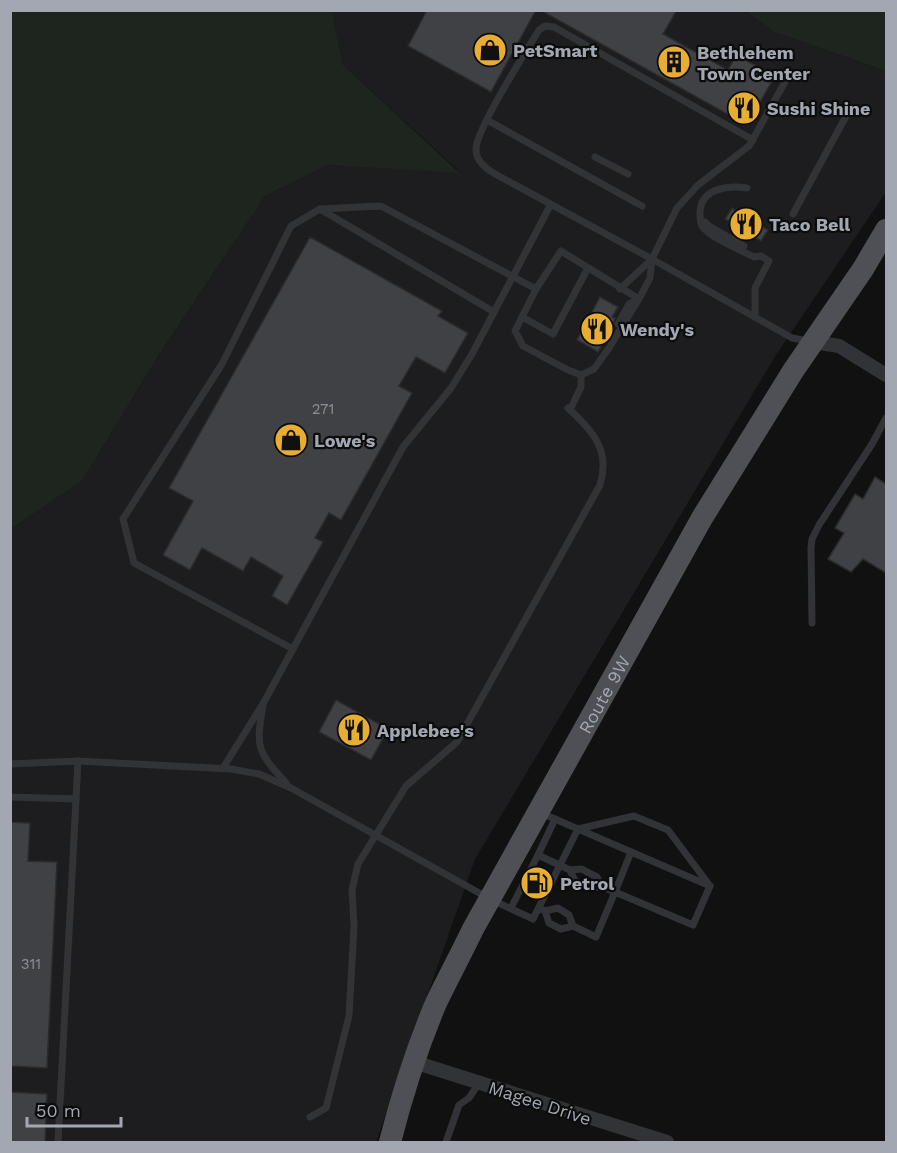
<svg xmlns="http://www.w3.org/2000/svg" width="897" height="1153" font-family="'Work Sans',sans-serif">
<rect width="100%" height="100%" fill="#111112"/>
<polygon fill="#1d1d1f" points="332,11 746,11 774,32 886,71 886,192 776,355 475,859 376,1142 11,1142 11,529 82,481 159,355 265,196 328,165 460,172 343,65"/>
<g fill="#1d251e">
<polygon points="11,10 332,11 343,65 460,173 328,165 265,196 159,355 82,481 11,529"/>
<polygon points="746,11 886,11 886,71 774,32"/>
</g>
<g fill="#404145" stroke="#2b2b2e" stroke-width="1.5">
<polygon points="427,10 536,10 491,92 408,46"/>
<polygon points="540,10 677,10 663,34 728,70 736,55 775,76 747,125"/>
<polygon points="732,208 768,230 761,241 725,219"/>
<polygon points="310,237 442,311 438,316 468,333 445,373 416,357 399,386 412,393 341,520 329,513 315,538 323,542 287,605 272,596 283,576 251,557 243,571 202,548 190,570 163,555 193,501 169,488"/>
<polygon points="600,297 618,307 612,317 615,318 613,326 598,352 577,340"/>
<polygon points="875,477 886,484 886,573 863,559 851,572 828,559 844,533 835,528 855,494 863,499"/>
<polygon points="336,700 388,729 371,760 319,732"/>
<polygon points="10,822 30,823 28,861 57,862 47,1068 10,1066"/>
<polygon points="536,872 547,878 539,894 528,887"/>
<polygon points="10,1092 47,1094 45,1143 10,1143"/>
</g>
<g fill="none" stroke-linecap="round" stroke-linejoin="round">
<g stroke="#323337" stroke-width="7">
<polyline points="487,120 642,206"/>
<path d="M753,140L554,27L545,26L539,30C526,51 476,130 476,149C476,162 486,168 495,174L652,259L792,338L808,341"/>
<polyline points="595,157 628,174"/>
<path d="M747,188C729,185 701,188 700,212C700,217 700,222 702,226C710,238 741,250 754,257L761,256L769,261L755,288V317"/>
<polyline points="320,209 494,312"/>
<polyline points="793,214 851,107"/>
<polyline points="705,222 709,226 744,246"/>
<polyline points="536,289 515,331 523,346 568,370 581,375 581,387 570,410"/>
<polyline points="620,289 652,259"/>
<polyline points="522,317 553,334 588,268"/>
<polyline points="618,324 629,304 636,300"/>
<polyline points="581,375 594,369 609,348 639,299 650,278 652,259 677,208 698,185 749,146 790,73"/>
<polyline points="812,623 811,548 812,539 819,525 872,444 886,418"/>
<polyline points="293,649 134,563 123,519 222,364 291,226 320,209 381,206 536,289 561,251 639,299"/>
<path d="M263,706C255,749 258,752 287,784"/>
<polyline points="10,764 78,761 231,769 259,774 291,788 490,899 533,919 578,829 634,816 668,830 710,886"/>
<polyline points="223,768 264,702 403,447 451,388 472,354 551,204"/>
<polyline points="10,797 76,799"/>
<polyline points="541,813 710,886 693,925 615,892 596,937 573,926 561,929 549,923 545,911"/>
<polyline points="538,855 555,819"/>
<polyline points="570,870 575,881 590,888 602,887 615,892 631,852"/>
<polyline points="511,908 538,855 570,870 582,869 587,872 597,877 602,887"/>
<polyline points="541,909 545,911 558,908 569,915 573,926"/>
<path d="M310,1117L326,1108L349,1016L354,927L352,890L358,864L406,786L457,742L600,485C611,449 592,431 568,408"/>
<polyline points="58,1142 78,761"/>
<polyline points="446,1142 459,1105 469,1098 479,1083"/>
</g>
<g stroke="#323337" stroke-width="14">
<polyline points="814,342 839,346 886,375"/>
<polyline points="414,1062 667,1142"/>
</g>
<path stroke="#4e5056" stroke-width="22" id="s1" d="M390,1142C402,1095 417,1048 436,1003C448,978 461,954 473,929L702,518L793,371L863,269L886,230"/>
</g>
<defs>
<symbol id="shop-disc" viewBox="-11 -11 22 22"><circle r="9.5" fill="#e8ae33" stroke="#0c0c0d"/><path d="M-5-2.5h2.3a2.7 3.5 0 0 1 5.4 0H5L5.5 6h-11ZM-1.5-2.5h3a1.5 2.3 0 0 0-3 0Z" fill="#111"/></symbol>
<symbol id="building-disc" viewBox="-11 -11 22 22"><circle r="9.5" fill="#e8ae33" stroke="#0c0c0d"/><path d="M-4-6H4V6H1V3H-1V6H-4ZM-2.5-4.3h1.7v1.8h-1.7ZM.8-4.3h1.7v1.8H.8ZM-2.5-1h1.7V.8h-1.7ZM.8-1h1.7V.8H.8Z" fill="#111"/></symbol>
<symbol id="restaurant-disc" viewBox="-11 -11 22 22"><circle r="9.5" fill="#e8ae33" stroke="#0c0c0d"/><path d="M-5-6h1v4h1v-4h1v4h1v-4h1v5L-1.5 .5V6h-2V.5L-5-1ZM5-6V6H3V1.5H1.5Q1.5-4 5-6Z" fill="#111"/></symbol>
<symbol id="fuel-disc" viewBox="-11 -11 22 22"><circle r="9.5" fill="#e8ae33" stroke="#0c0c0d"/><path d="M-5.5-6h7V0h2V4h1.3V-2.5L3-4.5l.8-.8L6-3V5H2.5V1h-1V6h-7ZM-4.2-4.7v3.2H.2V-4.7Z" fill="#111"/></symbol>
</defs>
<g fill-rule="evenodd">
<use href="#shop-disc" x="471" y="31" width="38" height="38"/>
<use href="#building-disc" x="655" y="43" width="38" height="38"/>
<use href="#restaurant-disc" x="725" y="89" width="38" height="38"/>
<use href="#restaurant-disc" x="727" y="205" width="38" height="38"/>
<use href="#restaurant-disc" x="578" y="310" width="38" height="38"/>
<use href="#shop-disc" x="272" y="421" width="38" height="38"/>
<use href="#restaurant-disc" x="335" y="711" width="38" height="38"/>
<use href="#fuel-disc" x="518" y="864" width="38" height="38"/>
</g>
<g text-anchor="middle" dominant-baseline="central" stroke-width="4.5" stroke-linejoin="round" paint-order="stroke">
<g font-size="15" fill="#8a8e97">
<text x="323" y="409">271</text>
<text x="31" y="964">311</text>
</g>
<g font-size="18" font-weight="bold" fill="#a3a7b2" stroke="#0c0c0d" text-anchor="start">
<text x="513" y="50">PetSmart</text>
<text x="697" y="52">Bethlehem<tspan x="697" dy="21">Town Center</tspan></text>
<text x="767" y="108">Sushi Shine</text>
<text x="769" y="224">Taco Bell</text>
<text x="620" y="329">Wendy's</text>
<text x="314" y="440">Lowe's</text>
<text x="377" y="730">Applebee's</text>
<text x="560" y="883">Petrol</text>
</g>
<g font-size="18" fill="#a3a7b2" stroke="#0c0c0d">
<text stroke="none"><textPath href="#s1" startOffset="498">Route 9W</textPath></text>
<text transform="translate(540 1103) rotate(18)">Magee Drive</text>
</g>
</g>
<rect width="897" height="1153" fill="none" stroke="#a3a7b2" stroke-width="24"/>
<path d="M27 1117v9h94v-9" fill="none" stroke="#a3a7b2" stroke-width="3"/>
<text x="36" y="1117" font-size="18" fill="#a3a7b2" stroke="#0c0c0d" stroke-width="4.5" paint-order="stroke">50 m</text>
</svg>
